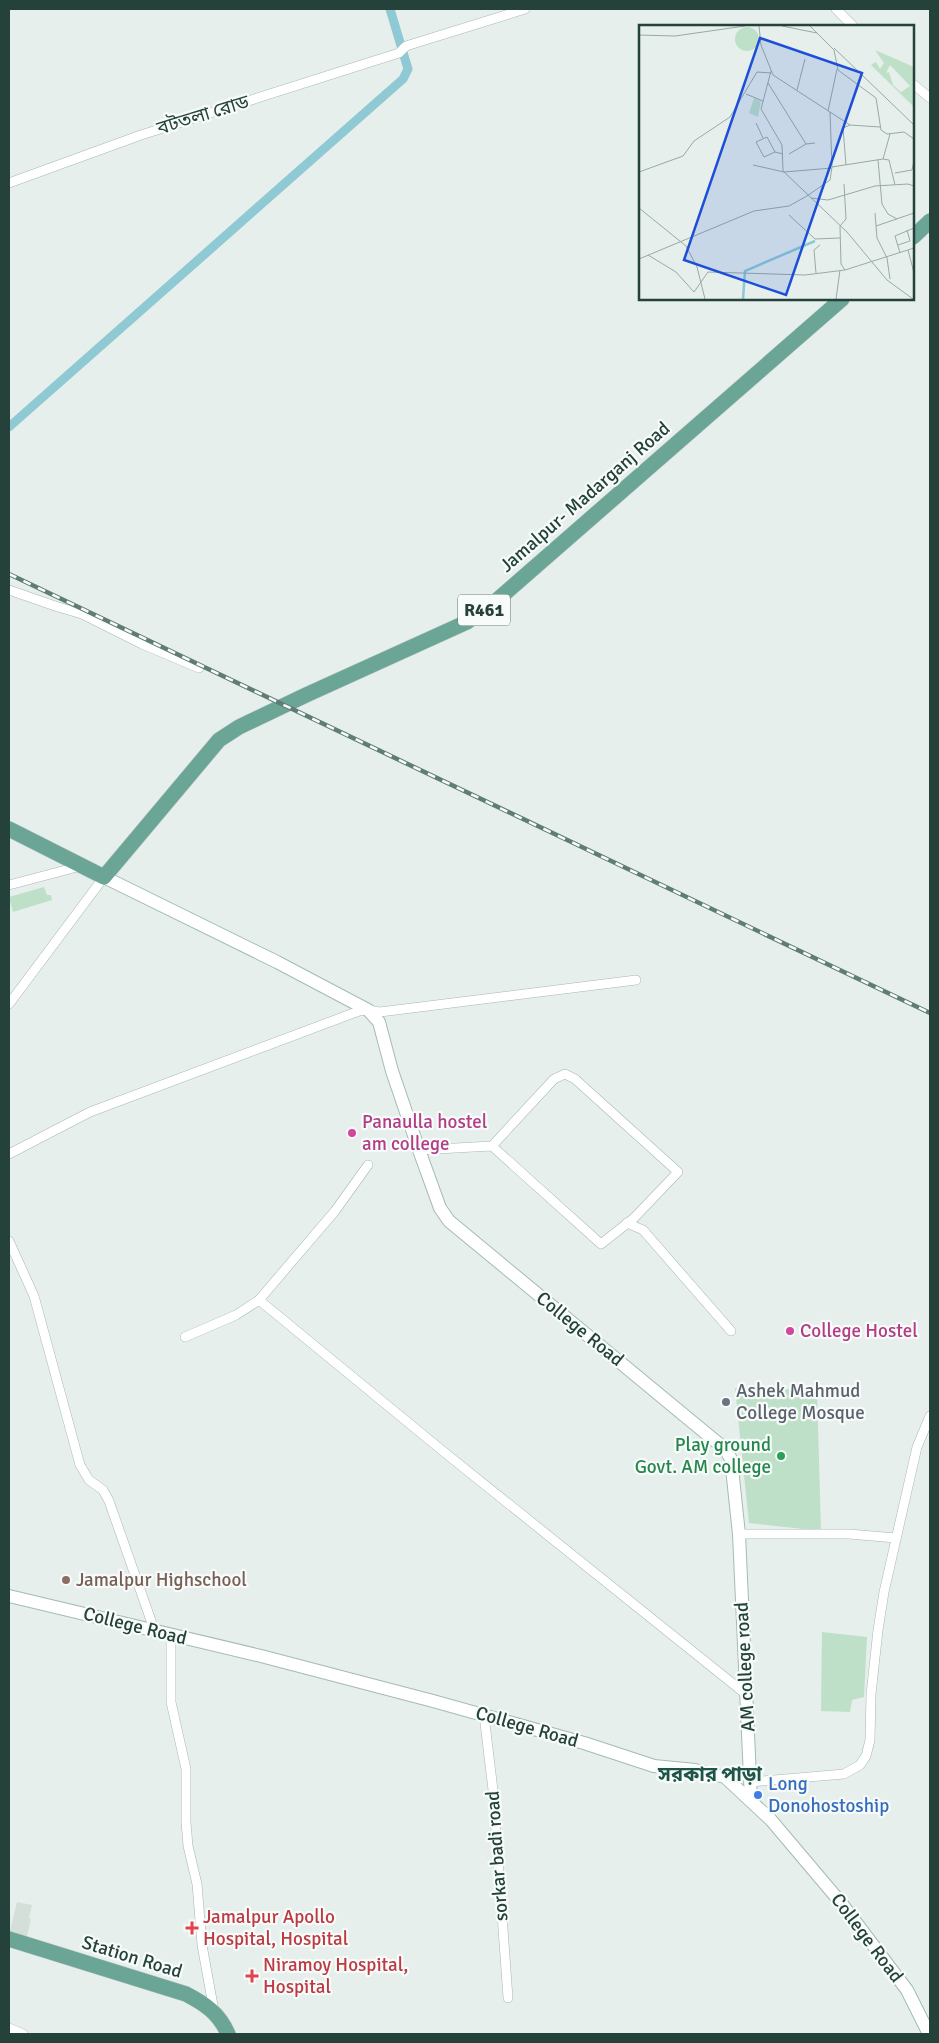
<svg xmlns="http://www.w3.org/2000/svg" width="939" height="2043" font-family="Signika,'Noto Sans Bengali',sans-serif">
<rect width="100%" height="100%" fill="#e6efeb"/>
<polygon fill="#d4dfda" points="17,1902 32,1905 29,1918 31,1919 26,1941 9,1935"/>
<g fill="#bfe0c8">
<polygon points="44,887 47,895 51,895 52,900 13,912 9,897"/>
<polygon points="735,1388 817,1390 821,1531 749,1523"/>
<polygon points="822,1632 867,1637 864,1697 852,1700 850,1712 821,1711"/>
</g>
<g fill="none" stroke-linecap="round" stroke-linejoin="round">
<polyline stroke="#8ec9d4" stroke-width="9" points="9,427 403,79 408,69 390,9"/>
<defs>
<g id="street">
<polyline points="836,9 853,26"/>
<polyline points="913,84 930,98"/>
<polyline points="9,183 141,135 399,53 406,46 525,9"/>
<polyline points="9,590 58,607 82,614 142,644 199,668"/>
<polyline points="9,885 81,866"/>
<polyline points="9,1004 104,877"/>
<polyline points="419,1150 492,1146 601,1244 634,1218 678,1172 575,1079 565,1074 554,1079 492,1146"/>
<polyline points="9,1154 90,1112 359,1011 368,1010 380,1012 636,980"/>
<polyline points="627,1223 643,1230 731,1331"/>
<polyline points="9,1241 34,1296 80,1465 89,1480 103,1490 109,1501 155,1632"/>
<polyline points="259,1300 444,1452 747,1695"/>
<polyline points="185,1337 236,1315 259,1300 335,1211 368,1165"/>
<polyline points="739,1534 849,1534 896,1538"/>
<polyline points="171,1635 171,1702 186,1769 186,1822 188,1846 197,1884 202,1945 214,2011"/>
<polyline points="484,1715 493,1790 508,1998"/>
<polyline points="750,1782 844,1774 860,1765 866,1756 870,1740 871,1694 878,1630 884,1592 917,1447 930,1416"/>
<polyline points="9,2028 23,2034"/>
</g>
<g id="secondary">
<polyline points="104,877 277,962 368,1010 379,1022 392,1071 419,1150 440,1208 449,1221 725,1449 731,1459 739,1534 751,1800"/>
<polyline points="9,1596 261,1656 433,1701 584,1743 654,1766 695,1770 725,1777 771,1820 842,1904 907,1990 929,2034"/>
</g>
<g id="primary">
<polyline points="913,237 930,221"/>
<polyline points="9,829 104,877 219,740 239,727 306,695 467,622 496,601 842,299"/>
<path d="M9,1939L186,1994C205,2004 219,2013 228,2034"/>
</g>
</defs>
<use href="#street" stroke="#a8b8b2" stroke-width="10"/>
<use href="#secondary" stroke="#a4bbb3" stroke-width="14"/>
<use href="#primary" stroke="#c2cac8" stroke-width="16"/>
<use href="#street" stroke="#fff" stroke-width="9"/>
<use href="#secondary" stroke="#fff" stroke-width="12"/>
<use href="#primary" stroke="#6aa596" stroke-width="15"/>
<defs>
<polyline id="rail" points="9,574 930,1013"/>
</defs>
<use href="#rail" stroke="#5f7d75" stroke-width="4.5"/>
<use href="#rail" stroke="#f7fbf9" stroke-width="2.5" stroke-dasharray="8" stroke-linecap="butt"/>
</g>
<g fill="#d1479c" stroke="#f7fbf9" stroke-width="2">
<circle cx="352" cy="1133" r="5"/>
<circle cx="790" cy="1331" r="5"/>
</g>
<circle fill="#6b7280" stroke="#f7fbf9" stroke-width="2" cx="726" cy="1402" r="5"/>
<circle fill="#2e9e5b" stroke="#f7fbf9" stroke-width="2" cx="781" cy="1456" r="5"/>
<circle fill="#8d6e63" stroke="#f7fbf9" stroke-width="2" cx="66" cy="1580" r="5"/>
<circle fill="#3f7fe0" stroke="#f7fbf9" stroke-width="2" cx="758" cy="1795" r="5"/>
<g fill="#e0444e" stroke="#f7fbf9" stroke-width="2">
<path d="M189.5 1920.5h5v5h5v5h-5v5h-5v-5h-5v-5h5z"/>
<path d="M249.5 1968.5h5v5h5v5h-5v5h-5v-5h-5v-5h5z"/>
</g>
<g text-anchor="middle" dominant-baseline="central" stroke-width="4.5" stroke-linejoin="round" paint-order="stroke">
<rect fill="#f7fbf9" stroke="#637a73" stroke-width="1" x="458" y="594.5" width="52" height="31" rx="4"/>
<g font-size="18" font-weight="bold" fill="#24423a">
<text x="484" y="610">R461</text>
</g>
<g font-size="19" fill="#24423a" stroke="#f7fbf9">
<text transform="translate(203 115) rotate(-17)">বটতলা রোড</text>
<text transform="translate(585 497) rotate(-41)">Jamalpur- Madarganj Road</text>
<text transform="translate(580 1329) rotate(39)">College Road</text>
<text transform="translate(135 1626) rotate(14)">College Road</text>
<text transform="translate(745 1667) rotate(-93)">AM college road</text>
<text transform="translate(527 1727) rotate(16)">College Road</text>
<text transform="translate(497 1856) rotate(-94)">sorkar badi road</text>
<text transform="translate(867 1938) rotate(53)">College Road</text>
<text transform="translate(132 1957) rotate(17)">Station Road</text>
</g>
<g font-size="19" fill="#b23c85" stroke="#f7fbf9" text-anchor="start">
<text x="362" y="1122">Panaulla hostel<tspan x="362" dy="22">am college</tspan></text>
<text x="800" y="1331">College Hostel</text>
</g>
<g font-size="19" fill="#5b616d" stroke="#f7fbf9" text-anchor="start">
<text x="736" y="1391">Ashek Mahmud<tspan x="736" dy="22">College Mosque</tspan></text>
</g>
<g font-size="19" fill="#27864d" stroke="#f7fbf9" text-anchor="end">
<text x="771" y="1445">Play ground<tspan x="771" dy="22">Govt. AM college</tspan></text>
</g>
<g font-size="19" fill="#785e54" stroke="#f7fbf9" text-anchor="start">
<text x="76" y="1580">Jamalpur Highschool</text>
</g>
<g font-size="19" fill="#366cbe" stroke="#f7fbf9" text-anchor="start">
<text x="768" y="1784">Long<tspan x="768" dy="22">Donohostoship</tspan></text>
</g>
<g font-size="19" fill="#be3a42" stroke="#f7fbf9" text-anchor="start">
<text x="203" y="1917">Jamalpur Apollo<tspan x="203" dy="22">Hospital, Hospital</tspan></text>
<text x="263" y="1965">Niramoy Hospital,<tspan x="263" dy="22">Hospital</tspan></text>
</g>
<g font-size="20" font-weight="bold" fill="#1f5548" stroke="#f7fbf9">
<text x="710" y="1774">সরকার পাড়া</text>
</g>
</g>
<g transform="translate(639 25)">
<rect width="275" height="275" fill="#e6efeb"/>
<path d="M96 14a12 12 0 1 1 24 0a12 12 0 1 1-24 0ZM236,25L275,42V82L232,40L237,37L241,44L245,38ZM251,40L271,61L262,67L254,60L250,47L247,48ZM115,73L122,76L119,92L110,88Z" fill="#bfe0c8" fill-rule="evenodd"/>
<path fill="none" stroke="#8ec9d4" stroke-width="2.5" d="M104,274L106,246L176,216"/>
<path fill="none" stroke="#98aaa4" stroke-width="1" d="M120,1L122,20L134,50L211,100L241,102M143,1L178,8M171,1L195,25L199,45L237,73L242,105L248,109L265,107L275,114M0,10L36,11L106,1M195,23L275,100M132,46L122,84L143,120L144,146L208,207L248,255L274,274M129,58L167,119M158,65L166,34M107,69L124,76M189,86L198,44M191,87L193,142M117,98L124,113M136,127L125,132L117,117L128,112L136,127L144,129M150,129L167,119L176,118M244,134L250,135L256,160M239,135L243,179L249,189L258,194M114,140L145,147L193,143M207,140L204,103L211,100M0,147L44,131L55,116L91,92L118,47L132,48M256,148L273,145L275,136M205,159L207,194L201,201L202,239L206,245M168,171L191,155L193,142L244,134L251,109M172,173L189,175L236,161L269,159L275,161M0,183L47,221L58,242L66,274M236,188L238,213L248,233M150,190L176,214L201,213M237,201L275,188M259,220L271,216L268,205M269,225L275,248M261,228L256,211L275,203M9,230L37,247L55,267L69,247L166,250L206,245L275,223M248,233L251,254M0,234L115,186L150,181L168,171M177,248L175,225L181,220M197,274L201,245"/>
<path fill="#1d4ed8" fill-opacity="0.15" stroke="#1d4ed8" stroke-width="2.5" d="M121,13L223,48L147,270L45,235Z"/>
<rect width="275" height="275" fill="none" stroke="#24423a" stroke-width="2.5"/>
</g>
<rect width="939" height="2043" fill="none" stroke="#24423a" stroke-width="20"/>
</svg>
